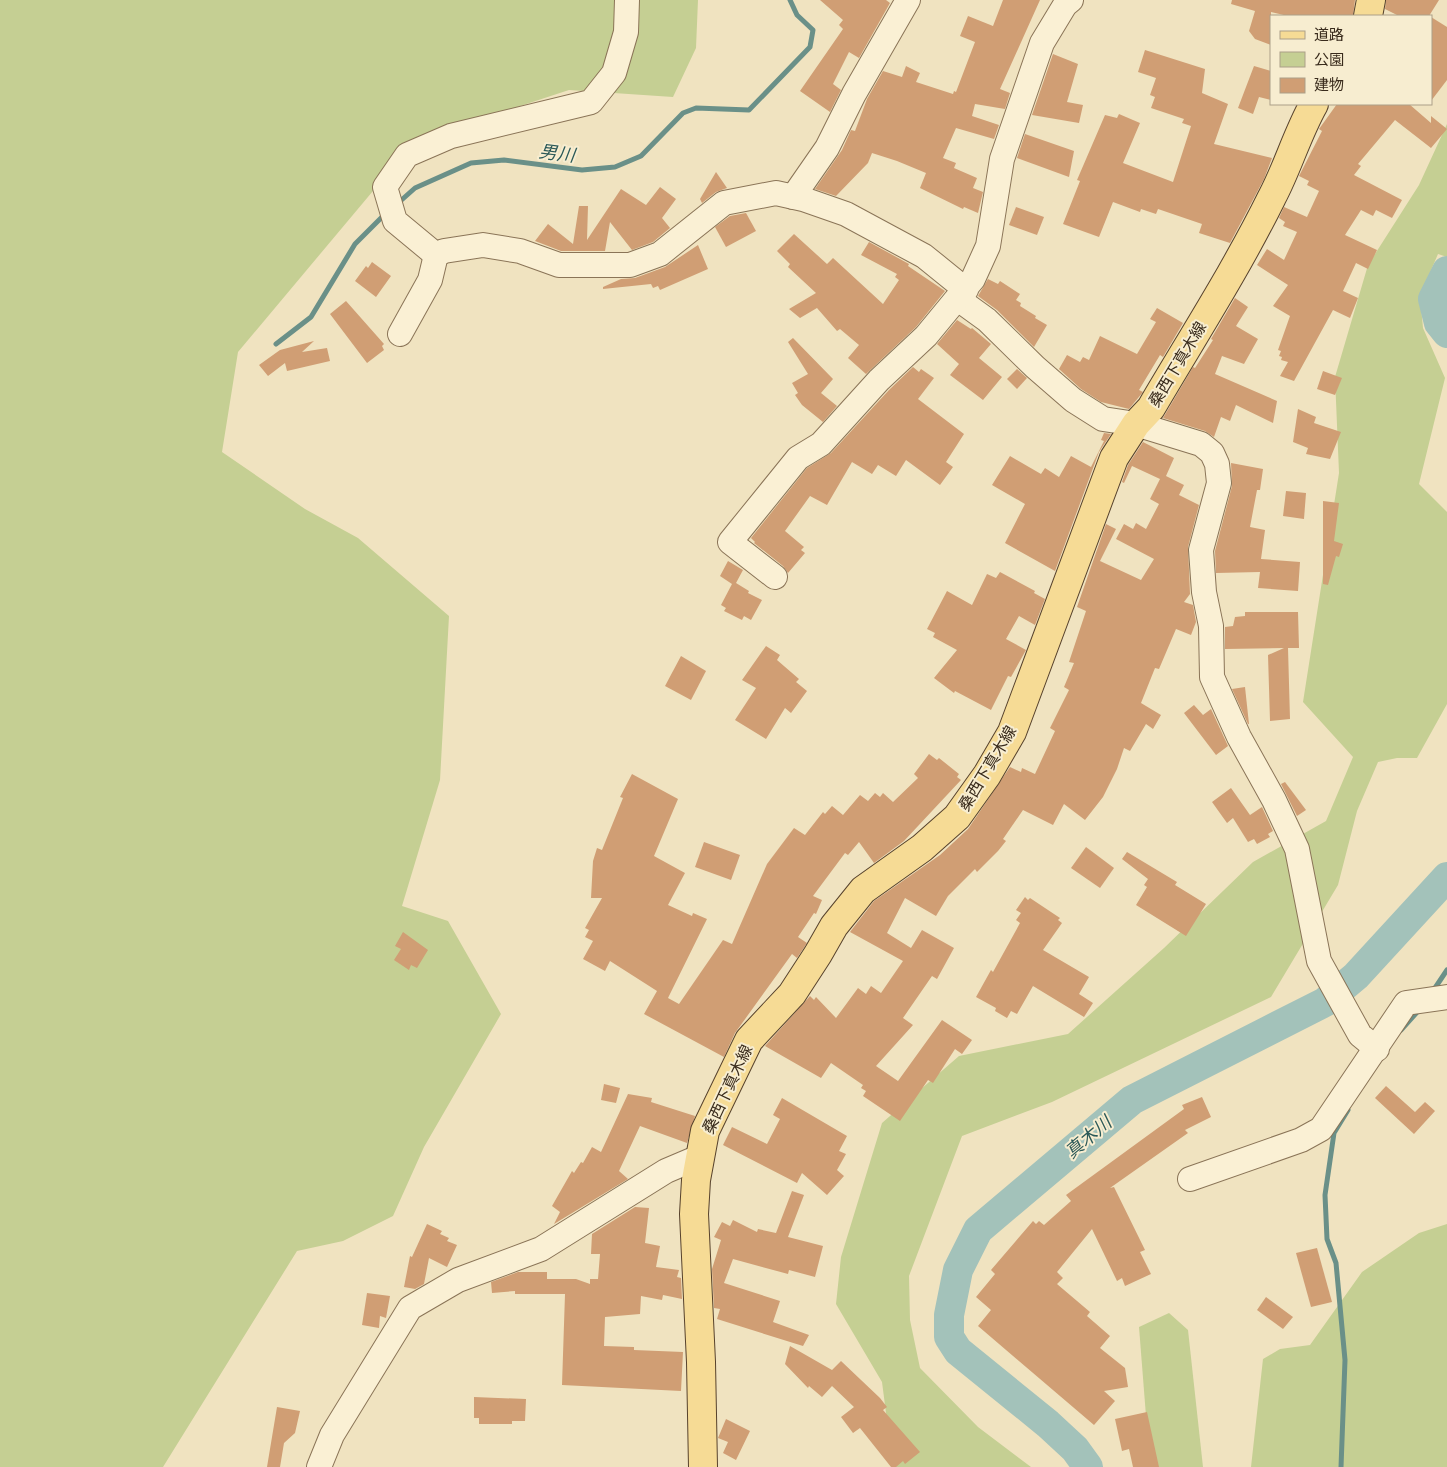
<svg xmlns="http://www.w3.org/2000/svg" width="1447" height="1467" font-family="Lora,'Noto Sans JP',serif">
<rect width="100%" height="100%" fill="#f0e3c0"/>
<g fill="#c5cf93">
<polygon points="0,0 698,0 696,48 673,97 569,90 422,138 378,185 238,352 222,452 305,509 358,538 449,616 440,780 402,906 448,921 501,1014 424,1147 393,1216 343,1241 297,1251 163,1467 0,1467"/>
<polygon points="1447,124 1447,257 1438,254 1420,296 1423,328 1445,378 1419,484 1447,512 1447,704 1417,758 1397,758 1378,762 1357,811 1338,885 1271,997 1052,1102 962,1136 909,1276 910,1320 920,1368 978,1427 1031,1467 893,1467 882,1382 836,1304 841,1257 882,1123 959,1056 1068,1034 1164,948 1253,862 1326,821 1353,757 1303,702 1339,473 1335,377 1368,265 1419,185"/>
<polygon points="1447,1224 1447,1467 1251,1467 1263,1359 1280,1349 1310,1345 1362,1272 1419,1233"/>
<polygon points="1169,1313 1188,1330 1203,1467 1150,1467 1139,1327"/>
</g>
<g fill="none" stroke-linecap="round" stroke-linejoin="round">
<g stroke="#6a9088" stroke-width="5">
<polyline points="397,204 415,188 471,163 504,160 582,170 615,167 641,156 683,113 696,108 749,110 810,47 813,30 797,15 790,0"/>
<polyline points="276,344 311,317 355,244 386,213"/>
<polyline points="1433,991 1447,970"/>
<polyline points="1401,1030 1419,1010"/>
<polyline points="1341,1467 1345,1360 1336,1263 1327,1239 1325,1195 1334,1133 1348,1110"/>
</g>
<g stroke="#a3c2ba" stroke-width="30">
<polyline points="1447,271 1433,299 1439,323 1447,333"/>
<polyline points="1088,1467 1075,1449 1048,1424 958,1351 949,1337 949,1315 958,1270 978,1230 1132,1100 1325,1002 1356,976 1447,877"/>
</g>
</g>
<g fill="#d09e74">
<polygon points="820,0 886,0 890,3 859,58 849,52 833,84 841,90 830,112 800,91 843,29 839,25 843,20"/>
<polygon points="1003,0 1040,0 1000,89 1010,93 1005,109 975,104 972,116 999,125 994,139 956,128 943,158 956,163 954,168 977,178 973,188 983,192 978,213 964,207 963,209 920,188 926,173 897,161 872,153 868,163 836,196 815,189 842,150 851,130 855,131 867,99 883,71 902,77 906,66 920,73 916,82 953,94 954,91 956,92 975,42 960,36 968,16 993,26"/>
<polygon points="1232,0 1355,0 1353,16 1288,16 1271,12 1271,45 1255,39 1249,31 1255,11 1231,4"/>
<polygon points="1386,0 1439,0 1429,16 1399,16 1385,9"/>
<polygon points="1431,17 1447,27 1447,80 1431,101"/>
<polygon points="1145,50 1205,69 1202,93 1228,104 1214,144 1272,158 1264,179 1230,243 1199,233 1202,224 1158,209 1156,214 1141,209 1140,212 1113,202 1099,237 1063,224 1080,181 1077,180 1105,115 1117,118 1119,114 1140,123 1123,163 1173,182 1191,126 1182,123 1184,119 1151,108 1155,97 1150,95 1156,78 1138,72"/>
<polygon points="1053,54 1078,64 1067,102 1083,105 1079,123 1032,115"/>
<polygon points="1254,66 1271,71 1271,100 1259,97 1253,114 1238,108"/>
<polygon points="1337,104 1409,104 1431,123 1431,116 1447,129 1431,148 1395,120 1358,164 1361,166 1354,175 1402,200 1392,218 1376,210 1373,216 1361,210 1345,235 1377,250 1368,269 1356,263 1343,291 1358,298 1350,318 1333,310 1294,381 1280,376 1288,362 1281,360 1282,357 1279,356 1281,351 1278,350 1290,316 1273,306 1288,285 1257,265 1267,249 1284,260 1297,232 1283,226 1285,222 1279,218 1284,207 1307,217 1319,191 1307,185 1309,181 1299,176 1322,131 1319,129"/>
<polygon points="1025,134 1074,151 1069,177 1017,158"/>
<polygon points="716,172 727,188 716,192 702,203 700,199"/>
<polygon points="660,187 676,199 662,218 670,228 653,242 632,250 610,222 605,251 561,251 535,241 548,224 573,244 579,206 588,206 587,240 621,189 646,205"/>
<polygon points="1016,207 1044,217 1037,235 1009,225"/>
<polygon points="746,213 756,231 726,247 715,227 730,216"/>
<polygon points="794,234 827,264 833,258 883,304 899,280 895,277 897,274 861,255 869,242 909,264 908,266 945,291 916,327 866,374 848,358 859,345 840,329 837,331 817,308 800,318 789,309 816,293 788,267 790,264 777,251"/>
<polygon points="698,245 708,269 660,290 658,286 653,288 651,284 603,289 603,287 621,279 635,278 665,267"/>
<polygon points="372,262 391,276 376,297 355,281 366,266 368,268"/>
<polygon points="988,279 998,284 1000,281 1020,294 1016,300 1021,303 1020,306 1036,316 1035,318 1047,325 1034,347 997,310 978,296"/>
<polygon points="1235,298 1248,307 1236,326 1258,339 1244,364 1222,356 1215,374 1277,401 1273,423 1236,405 1230,421 1221,417 1214,437 1205,431 1163,418 1193,367 1195,368 1213,340 1211,339"/>
<polygon points="346,301 384,344 382,346 384,350 367,363 330,314"/>
<polygon points="1157,308 1183,323 1163,357 1160,355 1139,390 1143,392 1129,409 1101,402 1081,389 1059,369 1067,355 1080,362 1083,357 1089,360 1100,336 1137,354 1156,322 1150,319"/>
<polygon points="957,320 971,329 972,328 991,344 979,358 1002,377 983,400 950,375 959,364 937,344"/>
<polygon points="793,338 833,379 821,393 837,406 823,422 802,405 795,395 798,393 792,383 808,374 788,342"/>
<polygon points="314,341 302,352 327,348 330,361 287,371 285,363 268,376 259,365 280,350"/>
<polygon points="913,367 919,372 921,369 934,378 918,399 964,434 946,462 953,467 940,485 906,460 896,476 878,465 872,474 852,462 827,505 810,496 785,531 804,547 801,550 805,553 788,573 783,566 754,543 755,542 751,538 807,468 831,453 889,390"/>
<polygon points="1017,369 1027,378 1017,389 1007,379"/>
<polygon points="1323,371 1342,378 1335,395 1317,389"/>
<polygon points="1298,409 1316,417 1314,423 1341,432 1330,459 1306,454 1308,448 1293,442"/>
<polygon points="1104,433 1111,434 1099,452 1055,571 1005,543 1025,504 992,485 1010,456 1041,474 1045,468 1059,477 1071,456 1091,467 1104,441 1101,440"/>
<polygon points="1143,442 1174,458 1166,476 1184,485 1179,495 1199,505 1188,547 1190,594 1184,602 1193,605 1196,622 1191,635 1176,629 1159,669 1155,668 1141,703 1161,715 1153,729 1146,724 1130,751 1124,748 1117,769 1103,797 1085,820 1064,804 1053,825 1023,810 1003,839 1006,841 998,851 977,872 975,869 948,896 936,916 905,898 887,933 911,948 922,930 954,948 937,979 932,976 903,1018 913,1025 876,1066 898,1081 942,1020 972,1040 962,1054 955,1049 933,1083 928,1080 900,1121 863,1096 866,1091 861,1088 863,1085 831,1063 821,1078 765,1046 810,996 814,1000 816,997 836,1018 858,988 866,994 871,986 881,993 903,961 850,932 874,901 940,855 968,829 1010,767 1021,772 1022,768 1035,774 1055,731 1050,728 1069,690 1064,687 1074,663 1069,662 1086,611 1077,607 1106,524 1116,529 1100,561 1141,580 1154,559 1116,539 1124,524 1133,529 1136,523 1146,529 1159,504 1150,499 1160,479 1132,466 1124,483 1122,482 1128,465"/>
<polygon points="1231,463 1263,469 1260,490 1257,490 1250,527 1265,530 1261,559 1300,562 1298,591 1258,588 1260,572 1216,573 1215,551 1232,486"/>
<polygon points="1286,491 1306,493 1304,519 1283,516"/>
<polygon points="1323,501 1339,503 1334,541 1343,544 1339,557 1336,556 1328,585 1323,584"/>
<polygon points="728,561 743,570 736,583 749,591 748,593 762,600 751,620 744,616 742,620 724,611 726,608 721,605 732,584 720,576"/>
<polygon points="1000,572 1035,591 1034,593 1045,599 1035,625 1019,616 1006,639 1026,650 1011,677 1008,676 991,710 955,691 954,693 934,678 957,650 933,637 935,633 927,629 947,591 972,605 987,574 996,578"/>
<polygon points="1245,612 1298,612 1299,648 1288,648 1290,719 1270,721 1268,655 1284,648 1225,649 1225,627 1233,626 1235,617 1245,616"/>
<polygon points="766,646 780,655 777,660 799,679 796,682 807,691 791,713 785,708 766,739 735,720 756,688 742,680"/>
<polygon points="681,656 706,671 691,700 665,686"/>
<polygon points="1245,687 1249,724 1248,724 1232,689"/>
<polygon points="1194,705 1203,715 1211,709 1228,746 1216,755 1184,713"/>
<polygon points="929,754 937,760 939,758 959,774 957,777 961,780 904,841 874,863 859,842 848,855 845,853 813,896 822,900 816,914 814,913 798,937 807,943 797,958 792,954 735,1033 724,1057 644,1014 657,991 610,961 605,971 583,959 593,941 585,937 589,930 585,928 602,898 591,898 593,861 597,848 602,850 623,798 620,797 632,774 678,799 654,856 685,873 668,905 692,916 693,913 707,919 668,998 679,1004 723,940 732,944 767,864 794,828 805,835 823,812 825,814 832,806 843,815 860,795 868,801 875,793 880,797 883,793 893,802 918,778 914,774"/>
<polygon points="1285,782 1306,810 1297,816 1281,784"/>
<polygon points="1231,788 1250,815 1262,807 1273,831 1268,834 1270,837 1257,844 1254,839 1248,842 1233,818 1227,823 1212,802"/>
<polygon points="704,842 740,855 731,880 695,867"/>
<polygon points="1086,847 1114,868 1100,888 1071,868"/>
<polygon points="1127,852 1177,882 1175,885 1206,904 1186,936 1136,905 1147,887 1144,885 1148,879 1122,859"/>
<polygon points="1025,897 1028,900 1030,898 1060,918 1058,920 1062,923 1043,950 1089,977 1079,994 1093,1003 1084,1017 1033,986 1017,1014 1011,1011 1007,1018 995,1011 996,1008 976,997 991,970 993,972 1020,923 1016,920 1021,913 1016,910"/>
<polygon points="403,932 428,950 417,968 411,965 409,970 394,960 401,949 395,946"/>
<polygon points="604,1084 620,1088 616,1103 601,1100"/>
<polygon points="1386,1086 1415,1112 1425,1102 1435,1111 1414,1134 1375,1098"/>
<polygon points="628,1094 652,1098 651,1102 695,1116 687,1143 640,1126 619,1171 628,1179 554,1224 560,1212 552,1206 572,1171 574,1173 581,1162 583,1163 592,1147 601,1152"/>
<polygon points="1202,1097 1211,1117 1185,1130 1188,1133 1110,1188 1114,1187 1145,1250 1140,1252 1151,1274 1125,1286 1122,1278 1117,1281 1092,1229 1057,1272 1063,1278 1057,1284 1090,1312 1087,1316 1110,1336 1100,1348 1125,1368 1128,1387 1104,1391 1115,1401 1094,1425 978,1326 991,1310 976,1297 995,1274 991,1270 1033,1221 1036,1224 1039,1221 1044,1225 1071,1201 1066,1195 1184,1109 1182,1105"/>
<polygon points="782,1098 847,1136 839,1151 846,1154 837,1170 844,1176 827,1195 802,1173 797,1183 723,1145 732,1127 767,1144 780,1119 773,1115"/>
<polygon points="792,1191 804,1195 788,1237 823,1246 815,1277 789,1270 788,1274 733,1259 724,1283 780,1301 773,1322 809,1335 803,1346 717,1319 720,1309 714,1308 712,1269 721,1240 714,1237 722,1222 730,1226 733,1220 757,1232 758,1229 776,1233"/>
<polygon points="635,1207 649,1208 645,1243 660,1246 656,1267 679,1270 677,1277 681,1278 682,1299 663,1295 662,1300 641,1296 640,1314 605,1317 604,1346 634,1347 634,1350 683,1352 681,1391 562,1385 565,1294 515,1294 515,1291 492,1293 491,1282 518,1272 547,1272 547,1279 576,1279 590,1284 590,1279 598,1279 600,1254 591,1254 592,1234"/>
<polygon points="427,1224 442,1231 440,1234 449,1238 447,1241 457,1245 447,1267 429,1258 424,1284 415,1289 404,1287 410,1256 412,1257"/>
<polygon points="1317,1248 1332,1302 1311,1307 1296,1253"/>
<polygon points="367,1293 390,1296 386,1318 380,1316 379,1328 362,1325"/>
<polygon points="1266,1297 1293,1317 1283,1329 1257,1310"/>
<polygon points="790,1346 832,1370 841,1361 880,1398 887,1407 883,1410 920,1452 905,1464 903,1461 896,1467 891,1467 860,1428 853,1433 841,1417 854,1407 832,1386 822,1397 809,1386 808,1388 785,1364"/>
<polygon points="474,1397 526,1399 525,1421 512,1421 512,1424 479,1424 479,1418 474,1418"/>
<polygon points="277,1407 300,1411 295,1433 284,1443 280,1467 267,1467"/>
<polygon points="1147,1412 1159,1467 1133,1467 1129,1449 1122,1451 1115,1419"/>
<polygon points="726,1419 750,1431 736,1460 723,1453 728,1442 718,1438"/>
</g>
<g fill="none" stroke-linecap="round" stroke-linejoin="round">
<defs>
<g id="minor">
<polyline points="793,197 827,148 854,94 908,0"/>
<polyline points="436,255 395,221 385,187 407,155 451,136 591,102 614,73 626,32 627,0"/>
<polyline points="958,299 987,320 1035,367 1073,400 1103,419 1136,424 1201,444 1212,453 1217,464 1219,483 1201,550 1204,592 1211,626 1212,677 1239,737 1274,800 1297,849 1319,961 1360,1035 1377,1049"/>
<polyline points="400,334 430,280 436,255 444,251 483,245 520,251 559,265 630,265 660,254 724,203 776,193 803,199 846,214 924,256 966,290"/>
<polyline points="775,577 730,542 798,458 821,444 879,380 926,336 973,279 988,246 1002,159 1042,43 1065,5 1071,0"/>
<polyline points="1190,1179 1301,1140 1321,1129 1406,1003 1447,997"/>
<polyline points="319,1467 332,1435 410,1308 458,1280 541,1249 666,1171 699,1157"/>
</g>
<g id="major">
<polyline points="1368,16 1371,0"/>
<path d="M703,1467L701,1362L694,1214L696,1180L705,1131L749,1040L792,994L818,954L834,926L863,890L922,848L957,817L987,775L1012,732L1114,458L1136,424L1151,408C1192,338 1236,270 1272,197C1288,167 1297,134 1314,104"/>
</g>
</defs>
<use href="#minor" stroke="#8a7457" stroke-width="26"/>
<use href="#major" stroke="#57422c" stroke-width="30"/>
<use href="#minor" stroke="#faf0d4" stroke-width="24"/>
<use href="#major" stroke="#f6db95" stroke-width="28"/>
</g>
<g text-anchor="middle" dominant-baseline="central" stroke-width="4" stroke-linejoin="round" paint-order="stroke">
<g font-size="16" fill="#392b1c" stroke="#f7edd0">
<text transform="translate(1177 364) rotate(-59)">桑西下真木線</text>
<text transform="translate(987 768) rotate(-59)">桑西下真木線</text>
<text transform="translate(727 1089) rotate(-65)">桑西下真木線</text>
</g>
<g font-size="18" font-style="italic" fill="#2b5958" stroke="#f7edd0">
<text transform="translate(557 153) rotate(7)">男川</text>
<text transform="translate(1088 1137) rotate(-40)">真木川</text>
</g>
</g>
<rect x="1270" y="15" width="162" height="90" fill="#f7edd0" stroke="#ab9f88"/>
<rect x="1280" y="31" width="25" height="8" fill="#f6db95" stroke="#ab9f88"/>
<text x="1314" y="40" font-size="15" fill="#392b1c">道路</text>
<rect x="1280" y="52" width="25" height="15" fill="#c5cf93" stroke="#ab9f88"/>
<text x="1314" y="65" font-size="15" fill="#392b1c">公園</text>
<rect x="1280" y="78" width="25" height="15" fill="#d09e74" stroke="#ab9f88"/>
<text x="1314" y="90" font-size="15" fill="#392b1c">建物</text>
</svg>
